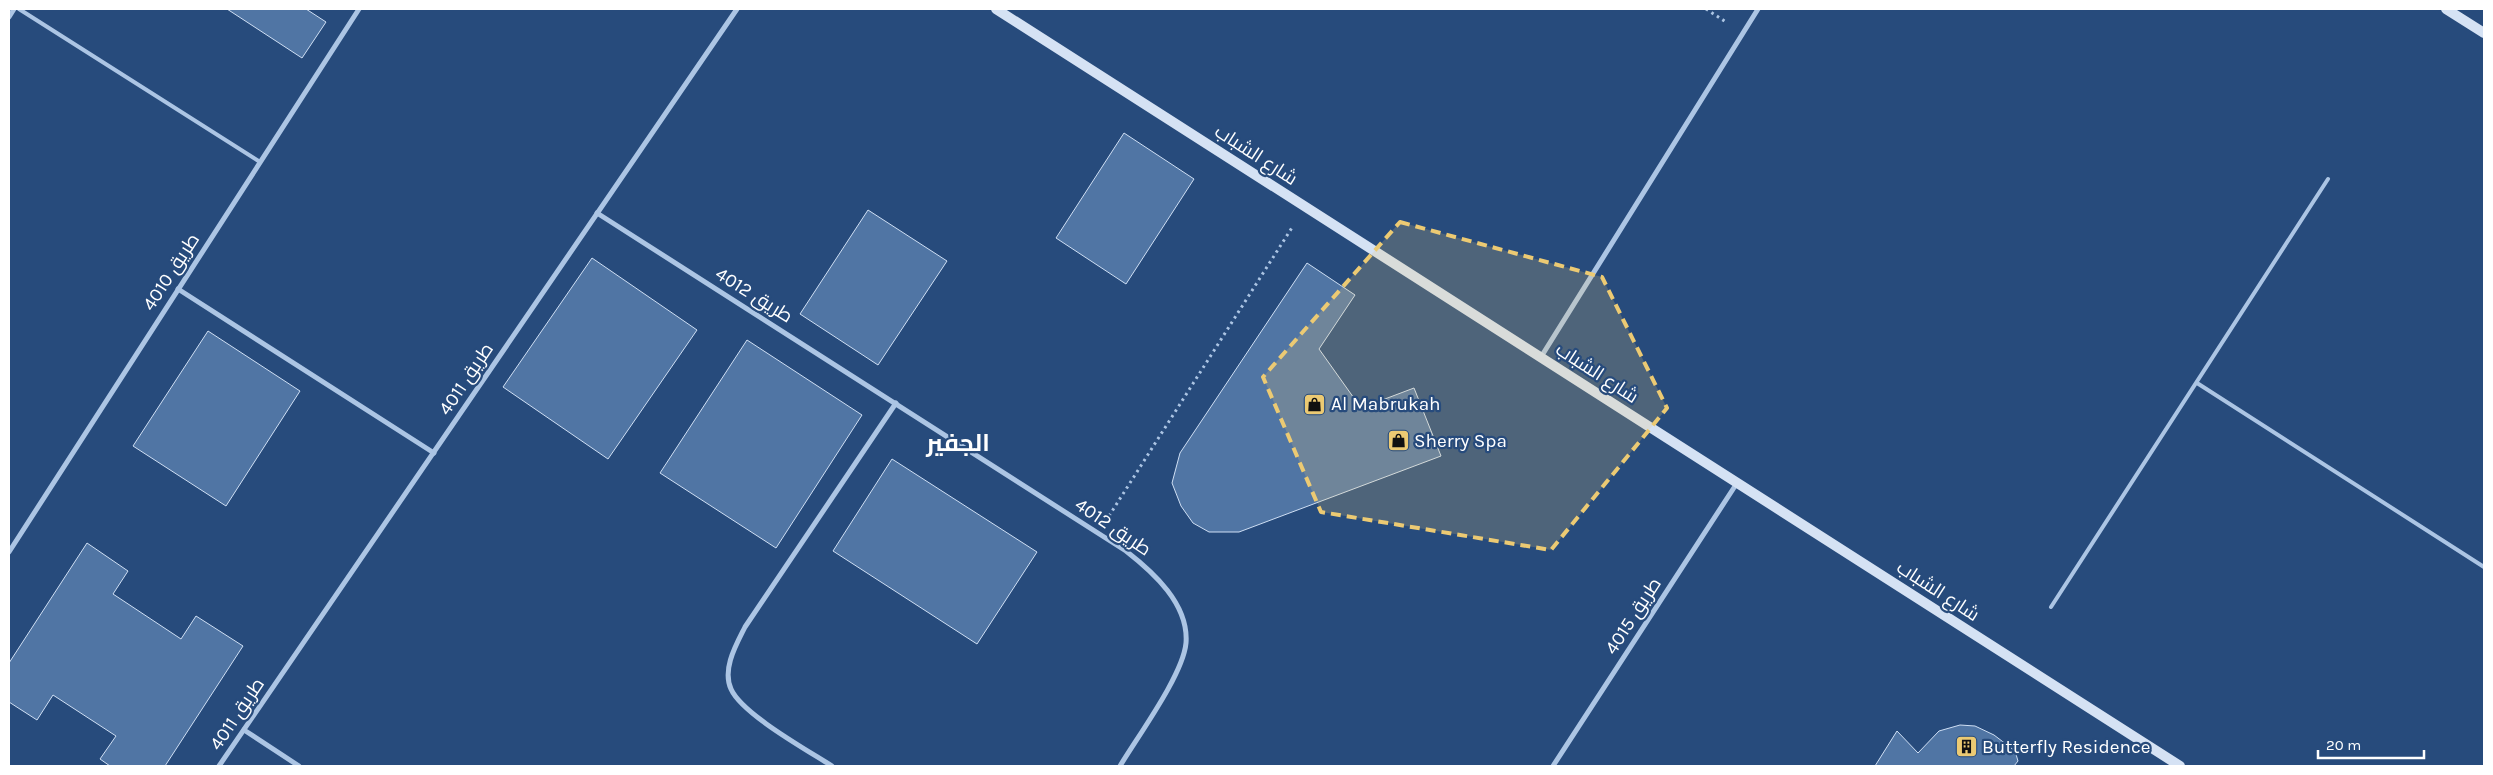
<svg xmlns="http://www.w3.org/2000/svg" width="2493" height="775" font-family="Karla,Cairo,sans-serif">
<rect width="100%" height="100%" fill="#274b7c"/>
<g fill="#5075a4" stroke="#cfdff4">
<polygon points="227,9 306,9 326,22 302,58"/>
<polygon points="1124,133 1194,179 1126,284 1056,238"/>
<polygon points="868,210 947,261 878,365 800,314"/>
<polygon points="592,258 697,330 608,459 503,387"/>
<polygon points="1307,263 1355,295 1319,349 1361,408 1414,388 1441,456 1239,532 1209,532 1193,523 1181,506 1172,483 1180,453"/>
<polygon points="208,331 300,391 226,506 133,446"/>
<polygon points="747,340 862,415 776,548 660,473"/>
<polygon points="892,459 1037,552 977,644 833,551"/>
<polygon points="87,543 128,571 113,594 181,639 196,616 243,646 165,766 110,766 100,759 116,736 53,695 37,720 9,702 9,663"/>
<polygon points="1960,725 1975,726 1994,735 2015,751 2018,761 2014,766 1875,766 1897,731 1918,753 1939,731"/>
</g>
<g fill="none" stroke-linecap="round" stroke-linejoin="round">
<g stroke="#acc5e4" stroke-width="3" stroke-dasharray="2.5 4" stroke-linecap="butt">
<polyline points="1706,9 1726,22"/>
<polyline points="1109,516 1293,226"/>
</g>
<g stroke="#acc5e4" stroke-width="4">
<polyline points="19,9 260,162"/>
<polyline points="2197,383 2484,567"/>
<polyline points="2051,607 2328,179"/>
</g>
<g stroke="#acc5e4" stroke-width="5">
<polyline points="9,17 14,9"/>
<path d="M597,213L1126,551C1153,572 1189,604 1186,643C1183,675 1138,736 1120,766"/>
<polyline points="178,289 434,453"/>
<polyline points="1541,357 1758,9"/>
<polyline points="9,552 359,9"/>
<polyline points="244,730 299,766"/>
<polyline points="219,766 737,9"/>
<path d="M832,766C807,750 742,714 731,689C722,669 736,645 745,627L896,403"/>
<polyline points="1553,766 1737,483"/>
</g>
<g stroke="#d5e2f4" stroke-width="10">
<polyline points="996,9 2180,766"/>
<polyline points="2446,9 2484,33"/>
</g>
</g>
<path fill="#ecca73" fill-opacity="0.2" stroke="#ecca73" stroke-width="4" stroke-dasharray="10 6" stroke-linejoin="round" d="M1400,222L1602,277L1667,408L1551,550L1321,512L1263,377Z"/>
<defs>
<symbol id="shop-square" viewBox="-11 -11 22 22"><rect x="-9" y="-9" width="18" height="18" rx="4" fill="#ecca73" stroke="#274b7c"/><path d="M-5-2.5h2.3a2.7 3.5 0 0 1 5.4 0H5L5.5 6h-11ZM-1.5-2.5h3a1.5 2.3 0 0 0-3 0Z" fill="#111"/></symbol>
<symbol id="building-square" viewBox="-11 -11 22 22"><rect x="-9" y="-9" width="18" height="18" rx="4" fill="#ecca73" stroke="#274b7c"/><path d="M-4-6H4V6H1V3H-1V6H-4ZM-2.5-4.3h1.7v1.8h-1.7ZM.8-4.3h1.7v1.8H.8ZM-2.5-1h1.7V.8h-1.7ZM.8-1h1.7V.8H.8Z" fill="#111"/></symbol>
</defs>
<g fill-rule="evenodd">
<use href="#shop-square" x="1302" y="392" width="25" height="25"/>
<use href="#shop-square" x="1386" y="428" width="25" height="25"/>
<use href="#building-square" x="1954" y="734" width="25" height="25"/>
</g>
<g text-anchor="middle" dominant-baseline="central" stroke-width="4.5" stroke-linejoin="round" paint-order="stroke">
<g font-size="19" fill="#fff" stroke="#274b7c">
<text transform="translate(1256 155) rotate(33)">شارع الشباب</text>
<text transform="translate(171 272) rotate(-57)">طريق 4010</text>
<text transform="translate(754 295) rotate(32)">طريق 4012</text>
<text transform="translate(1597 373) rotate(33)">شارع الشباب</text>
<text transform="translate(466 379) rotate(-56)">طريق 4011</text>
<text transform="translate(1113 527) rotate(34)">طريق 4012</text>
<text transform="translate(1938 591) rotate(33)">شارع الشباب</text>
<text transform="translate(1633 616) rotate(-57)">طريق 4015</text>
<text transform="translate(237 714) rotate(-56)">طريق 4011</text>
</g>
<g font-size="19" fill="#fff" stroke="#274b7c" text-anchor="start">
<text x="1331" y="404">Al Mabrukah</text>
<text x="1414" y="441">Sherry Spa</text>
<text x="1982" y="747">Butterfly Residence</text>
</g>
<g font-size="24" font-weight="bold" fill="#fff" stroke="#274b7c">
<text x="958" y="443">الجفير</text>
</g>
</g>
<rect width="2493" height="775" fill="none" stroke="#ffffff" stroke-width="20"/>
<path d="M2318 750v8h106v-8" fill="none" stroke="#ffffff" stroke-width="2.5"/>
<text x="2326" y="750" font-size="15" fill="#ffffff" stroke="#274b7c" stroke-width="4" paint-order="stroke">20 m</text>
</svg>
